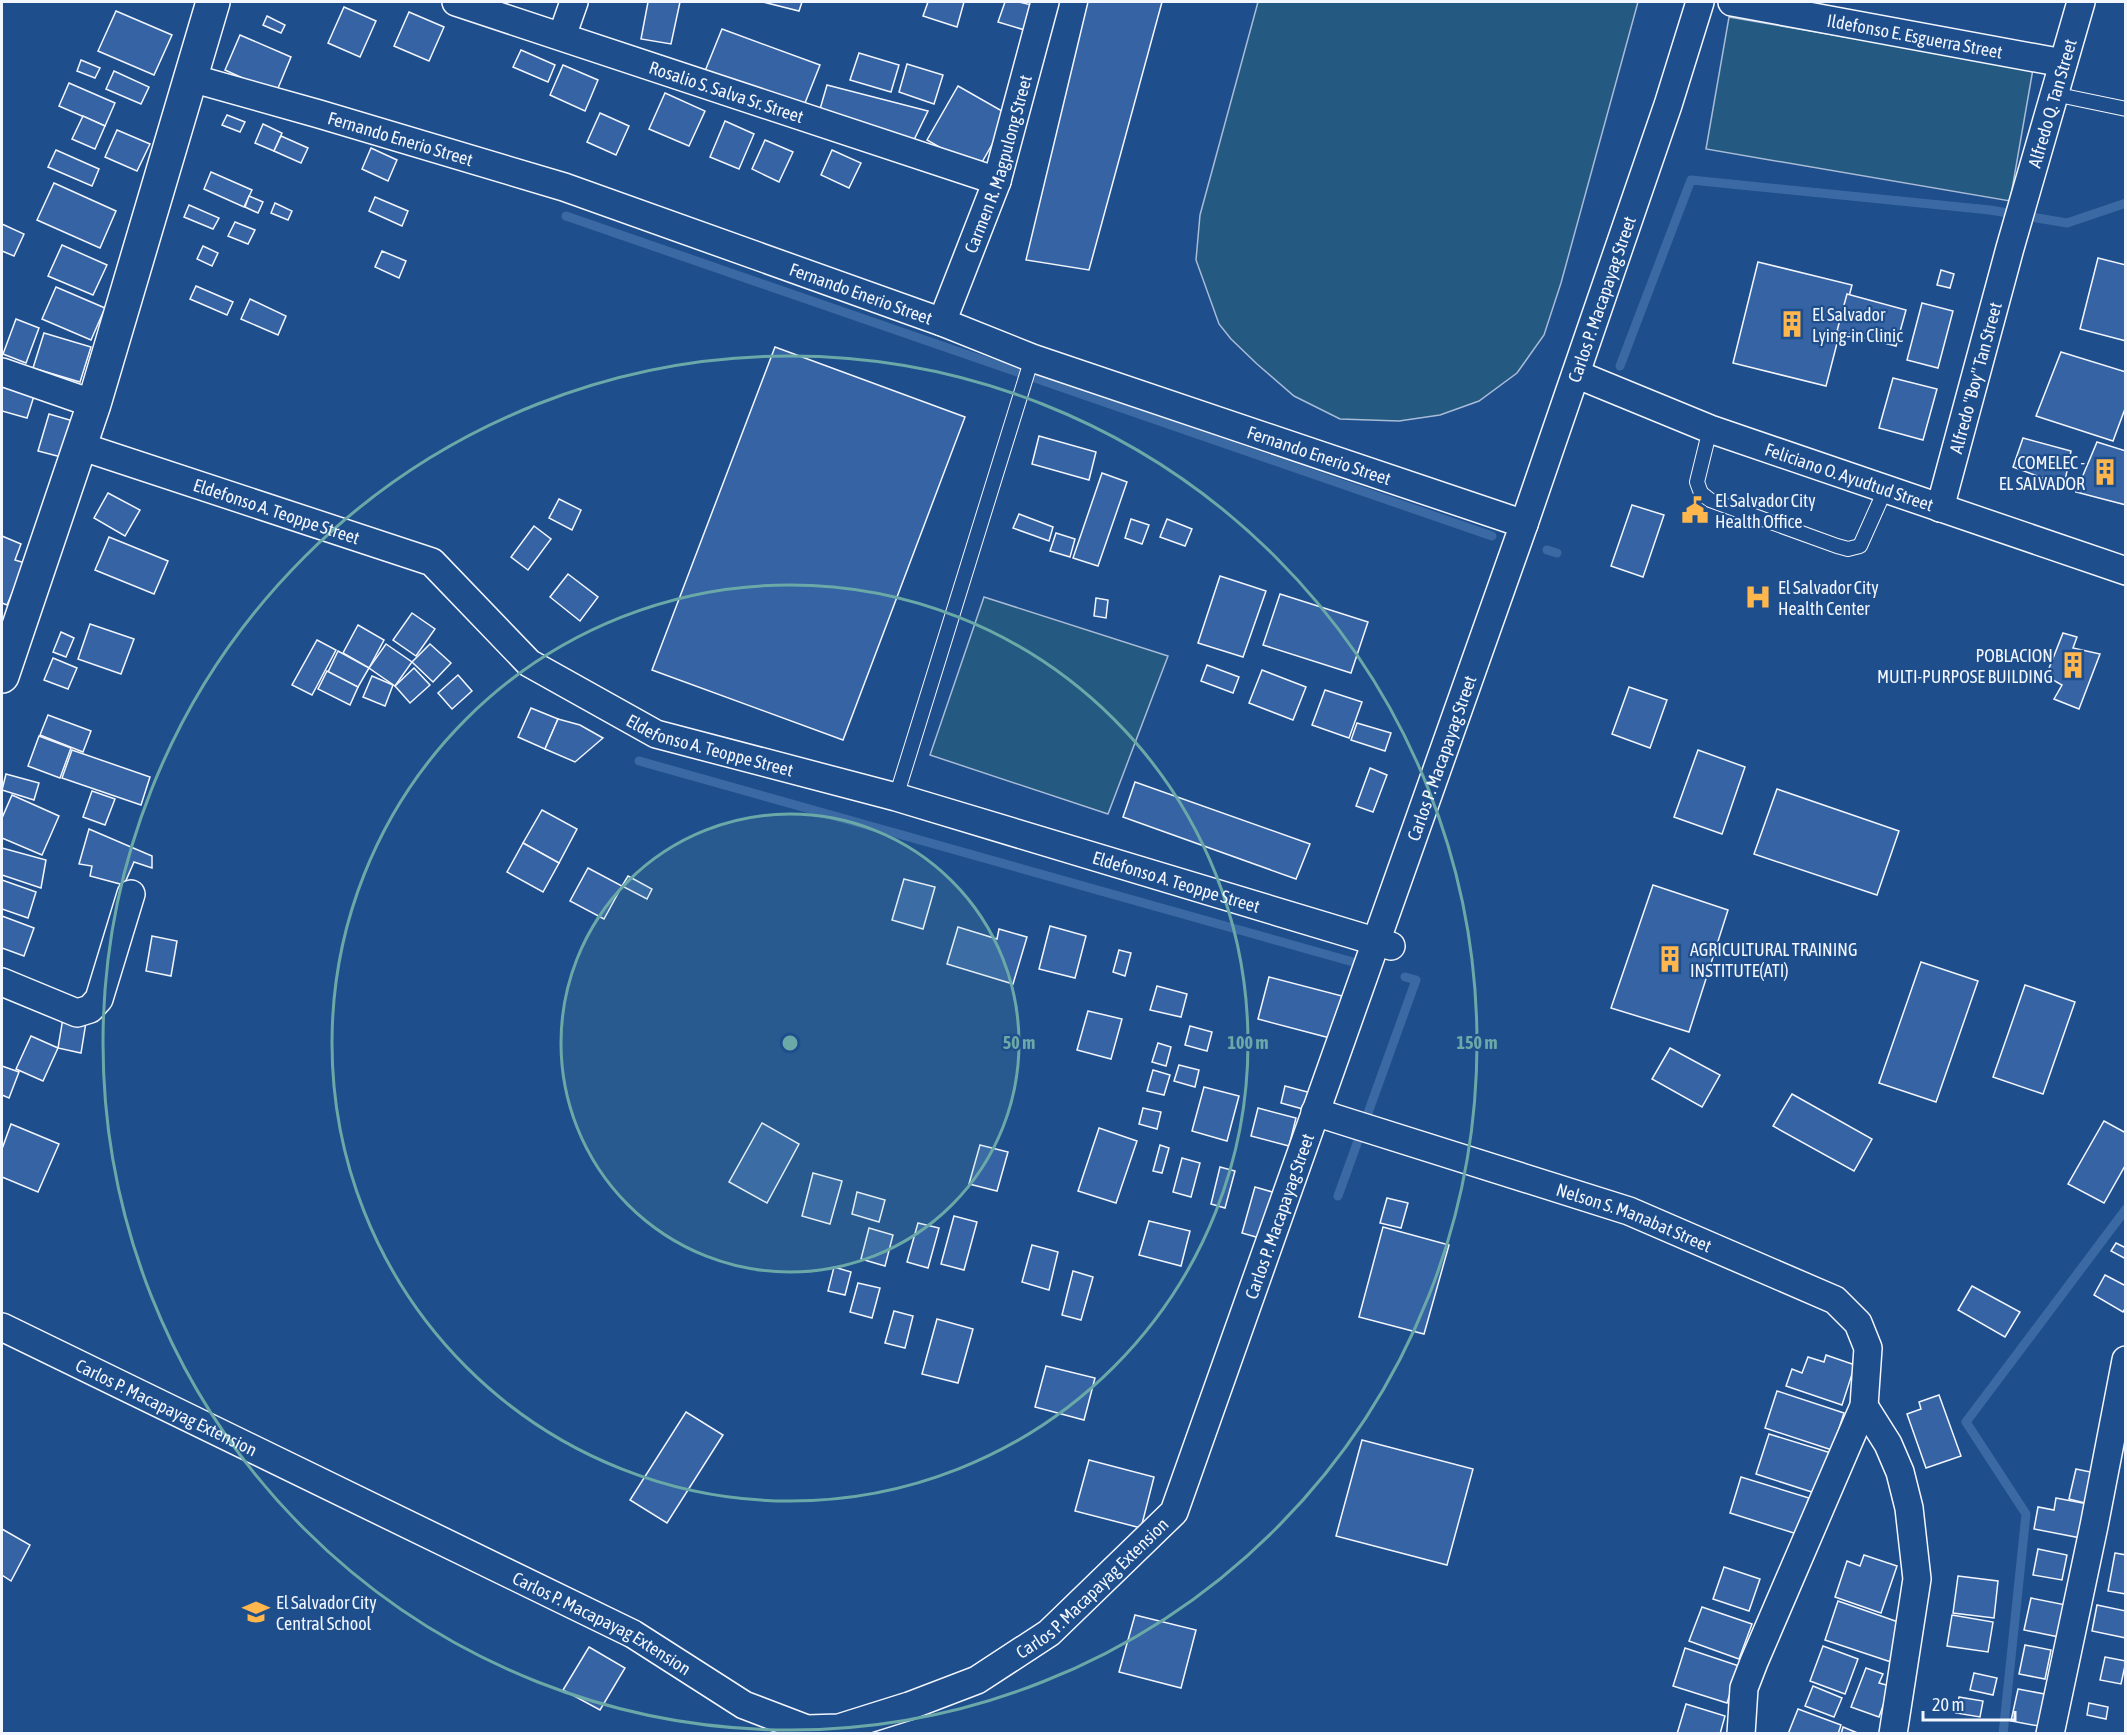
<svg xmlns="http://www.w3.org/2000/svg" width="2127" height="1735" font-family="'Asap Condensed',sans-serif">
<rect width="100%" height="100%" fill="#1f4e8c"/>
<g fill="#245a82" stroke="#a8bbd7" stroke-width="1.5">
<polygon points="1258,2 1638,2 1561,283 1544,335 1517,373 1479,401 1440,415 1399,421 1340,419 1294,396 1257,364 1231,339 1219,324 1196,260 1200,215"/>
<polygon points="1729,17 2033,69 2010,201 1706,149"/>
<polygon points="984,597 1168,656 1108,814 930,755"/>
</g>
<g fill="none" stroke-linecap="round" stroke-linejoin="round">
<g stroke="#3b69a3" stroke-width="9">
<polyline points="566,216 1492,536"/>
<polyline points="1620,366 1691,180 1990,210 2067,223 2126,203"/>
<polyline points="1547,550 1557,553"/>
<polyline points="639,761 1353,962"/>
<polyline points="1338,1196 1416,980 1405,977"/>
<polyline points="2003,1734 2026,1514 1966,1422 2126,1209"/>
</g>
</g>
<g fill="#3563a3" stroke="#f2f6ff" stroke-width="1.5">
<polygon points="648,2 680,2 671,44 641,39"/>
<polygon points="763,2 802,2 799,11"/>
<polygon points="928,2 964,2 957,27 923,16"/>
<polygon points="1005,2 1019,2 1036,6 1028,31 998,22"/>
<polygon points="1088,2 1162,2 1089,270 1026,260"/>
<polygon points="344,7 376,21 360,57 328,43"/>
<polygon points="116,11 172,35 154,75 98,51"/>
<polygon points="409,12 444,27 429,61 394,46"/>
<polygon points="267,16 285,25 281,33 263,25"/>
<polygon points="722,29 820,65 803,108 705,71"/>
<polygon points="240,35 291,57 276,93 225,70"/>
<polygon points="521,50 555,65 548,82 513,67"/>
<polygon points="859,53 899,65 891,92 850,80"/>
<polygon points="81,60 100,68 95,78 77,71"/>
<polygon points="907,64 943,75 934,104 899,92"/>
<polygon points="563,65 598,80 585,111 550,95"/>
<polygon points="114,71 149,87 141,104 106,89"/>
<polygon points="69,83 115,103 105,126 59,106"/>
<polygon points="827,85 928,111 909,150 818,116"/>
<polygon points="958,86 1009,115 978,169 927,140"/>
<polygon points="665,93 705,111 689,146 649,129"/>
<polygon points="600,113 629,126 616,155 587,142"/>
<polygon points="227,115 245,122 240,132 222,125"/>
<polygon points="83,116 105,126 95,149 72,139"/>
<polygon points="725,121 754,134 739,169 710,157"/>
<polygon points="263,124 282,133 274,151 255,143"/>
<polygon points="117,130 150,144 137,171 105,157"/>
<polygon points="281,136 308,148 301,163 274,151"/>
<polygon points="765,140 793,152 779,182 752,169"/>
<polygon points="371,148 397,160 388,181 362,169"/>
<polygon points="56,150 99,169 92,186 48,167"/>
<polygon points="832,150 861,163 849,188 821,175"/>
<polygon points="211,172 252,190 244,207 204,189"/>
<polygon points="54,183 116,211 100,248 37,220"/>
<polygon points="249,196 263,202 258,213 245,207"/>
<polygon points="375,197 408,211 402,226 369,211"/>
<polygon points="275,203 292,211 288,220 271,213"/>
<polygon points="189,205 219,218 213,229 184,217"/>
<polygon points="235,222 255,230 248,244 228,236"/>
<polygon points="2,224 24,234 14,256 2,251"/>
<polygon points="62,245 107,265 93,295 48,276"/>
<polygon points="203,246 218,253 212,266 197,259"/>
<polygon points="382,251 406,261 399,278 375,267"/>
<polygon points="2098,258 2126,265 2126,341 2080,329"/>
<polygon points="1758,262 1852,285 1826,386 1733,363"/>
<polygon points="1941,270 1954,274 1950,288 1937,285"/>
<polygon points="196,286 233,302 227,315 190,299"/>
<polygon points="56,287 105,308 91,340 42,319"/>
<polygon points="1847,294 1906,310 1896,346 1837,331"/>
<polygon points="250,299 286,316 278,335 241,319"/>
<polygon points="1922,303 1953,311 1938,368 1907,360"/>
<polygon points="16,319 39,328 26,363 3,354"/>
<polygon points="44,333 91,347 80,382 33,368"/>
<polygon points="775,347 965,417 843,740 652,670"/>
<polygon points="2061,352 2126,372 2126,406 2113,441 2036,416"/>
<polygon points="1893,378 1937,389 1923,440 1879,428"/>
<polygon points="2,386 34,396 27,418 2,411"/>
<polygon points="49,414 80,423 69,459 38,451"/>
<polygon points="1039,436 1096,452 1089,480 1032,464"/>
<polygon points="2023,438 2071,451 2064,486 2013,467"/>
<polygon points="2097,442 2126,451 2126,505 2076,492"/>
<polygon points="1102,473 1127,482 1098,566 1073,558"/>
<polygon points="108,493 140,510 125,536 94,518"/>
<polygon points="559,499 581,510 572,530 549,518"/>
<polygon points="1632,505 1664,515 1643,577 1611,566"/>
<polygon points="1019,514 1053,527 1049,541 1013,528"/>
<polygon points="1131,519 1149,525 1142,544 1125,538"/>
<polygon points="1167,519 1192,529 1185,546 1160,537"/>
<polygon points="534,526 551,539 528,570 511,557"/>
<polygon points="1056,533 1075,539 1070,557 1050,551"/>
<polygon points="2,536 21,544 15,560 25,563 7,605 2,603"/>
<polygon points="109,537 168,561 154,594 95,570"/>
<polygon points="568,574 598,597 580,621 550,597"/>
<polygon points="1220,576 1266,591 1243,657 1198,643"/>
<polygon points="1280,594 1368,622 1351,673 1263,645"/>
<polygon points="1096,598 1108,600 1106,618 1094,616"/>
<polygon points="412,613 435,629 416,656 393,640"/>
<polygon points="90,624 134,639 121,674 78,659"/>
<polygon points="358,625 384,640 369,668 343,653"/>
<polygon points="61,632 74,638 66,657 53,652"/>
<polygon points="2063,633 2077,637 2073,648 2100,654 2079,709 2054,699 2062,685 2046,676"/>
<polygon points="317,640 336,650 312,695 292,685"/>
<polygon points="386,644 412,662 395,686 369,668"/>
<polygon points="430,644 451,663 433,682 412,662"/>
<polygon points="338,651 369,668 358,687 328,672"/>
<polygon points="53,658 77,668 68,689 44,680"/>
<polygon points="1207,665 1239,677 1233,693 1201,681"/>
<polygon points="414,668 430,685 410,703 395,686"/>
<polygon points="1262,670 1306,687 1293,720 1249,703"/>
<polygon points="327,671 358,687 350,705 318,689"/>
<polygon points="458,675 472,691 452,709 438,693"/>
<polygon points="372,676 393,685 385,706 363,697"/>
<polygon points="1629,687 1667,700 1650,748 1612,734"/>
<polygon points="1325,690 1362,702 1349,738 1312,725"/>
<polygon points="531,708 558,719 545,749 518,737"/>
<polygon points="48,715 91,731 83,752 40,735"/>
<polygon points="558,719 580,725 603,738 575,762 545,749"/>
<polygon points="1357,723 1391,733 1385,751 1351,740"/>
<polygon points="39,736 71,748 60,778 28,766"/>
<polygon points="72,750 150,777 141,805 62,778"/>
<polygon points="1698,750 1745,767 1722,834 1674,817"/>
<polygon points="1370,768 1387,775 1373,812 1356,806"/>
<polygon points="6,774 39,783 34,800 2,790"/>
<polygon points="1135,782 1310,844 1296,879 1123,817"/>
<polygon points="1777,789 1899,831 1877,895 1754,854"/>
<polygon points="92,791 115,799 105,825 83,817"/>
<polygon points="12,795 59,816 42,855 2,838 2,818"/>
<polygon points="542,810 577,829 559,863 523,843"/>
<polygon points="89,829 152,856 152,868 134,862 124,885 90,876 92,866 79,864"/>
<polygon points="523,843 559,863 543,892 507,872"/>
<polygon points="2,848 46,860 41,888 2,875"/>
<polygon points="588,868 622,886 604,919 570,901"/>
<polygon points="628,876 652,889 647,899 622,886"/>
<polygon points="904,879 935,887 923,929 892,920"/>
<polygon points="2,880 36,892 28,918 2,909"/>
<polygon points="1653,885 1728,910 1689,1032 1611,1008"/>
<polygon points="2,916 34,928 24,956 2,948"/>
<polygon points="1050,926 1086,936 1075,978 1039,969"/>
<polygon points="958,927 997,939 999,929 1027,937 1013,984 947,964"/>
<polygon points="152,936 177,941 171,976 146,971"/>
<polygon points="1119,950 1131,953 1125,976 1113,972"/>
<polygon points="1921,962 1978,981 1936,1102 1879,1083"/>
<polygon points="1269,977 1342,996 1330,1038 1258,1019"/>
<polygon points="2025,985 2075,1002 2043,1094 1993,1077"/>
<polygon points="1157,986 1187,994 1181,1017 1150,1010"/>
<polygon points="1088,1011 1122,1019 1111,1059 1077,1050"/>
<polygon points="64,1012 87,1016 81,1053 58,1048"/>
<polygon points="1190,1026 1212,1032 1207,1051 1185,1045"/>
<polygon points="31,1036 58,1048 43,1081 16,1069"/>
<polygon points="1158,1043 1171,1047 1166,1066 1152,1062"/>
<polygon points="1670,1048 1720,1075 1702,1107 1652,1079"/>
<polygon points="1179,1065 1199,1070 1195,1087 1174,1081"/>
<polygon points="2,1066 19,1072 9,1098 2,1095"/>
<polygon points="1153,1070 1170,1075 1164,1095 1147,1091"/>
<polygon points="1285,1086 1315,1094 1310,1111 1281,1103"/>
<polygon points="1204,1087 1239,1096 1227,1141 1192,1131"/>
<polygon points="1792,1094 1872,1139 1854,1171 1773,1126"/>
<polygon points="1143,1108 1161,1112 1157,1129 1139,1124"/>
<polygon points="1258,1108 1296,1118 1289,1146 1251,1136"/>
<polygon points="2104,1121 2126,1133 2126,1164 2104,1203 2068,1184"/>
<polygon points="762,1123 799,1144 767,1203 729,1182"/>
<polygon points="11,1124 59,1144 38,1192 2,1177 2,1149"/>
<polygon points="1099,1128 1137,1141 1116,1203 1078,1191"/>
<polygon points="980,1145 1008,1152 997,1191 969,1184"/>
<polygon points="1160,1145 1169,1148 1162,1173 1153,1171"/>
<polygon points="1182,1158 1200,1163 1191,1197 1173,1192"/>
<polygon points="1220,1167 1235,1171 1225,1208 1211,1204"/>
<polygon points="813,1173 842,1181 830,1224 802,1216"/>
<polygon points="1255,1187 1276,1193 1263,1239 1242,1233"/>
<polygon points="857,1192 885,1200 879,1222 852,1214"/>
<polygon points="1387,1198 1408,1203 1401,1228 1380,1223"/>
<polygon points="954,1216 977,1222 964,1270 941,1264"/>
<polygon points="1149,1221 1190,1231 1181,1266 1139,1255"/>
<polygon points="918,1223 939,1228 928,1268 907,1262"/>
<polygon points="1383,1227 1449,1245 1424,1334 1359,1317"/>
<polygon points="869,1228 893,1235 885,1266 861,1259"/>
<polygon points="2116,1243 2126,1248 2126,1259 2111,1251"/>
<polygon points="1032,1245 1058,1252 1049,1290 1022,1282"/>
<polygon points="834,1267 851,1272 845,1295 828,1291"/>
<polygon points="1073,1271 1093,1277 1081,1320 1062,1315"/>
<polygon points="2105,1275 2126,1286 2126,1307 2123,1312 2094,1295"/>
<polygon points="858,1283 880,1288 872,1318 850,1312"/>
<polygon points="1972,1286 2020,1312 2005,1337 1958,1310"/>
<polygon points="894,1311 913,1316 905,1348 885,1343"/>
<polygon points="937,1319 973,1329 958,1383 922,1374"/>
<polygon points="1826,1355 1855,1365 1842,1405 1786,1386 1792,1369 1802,1373 1808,1357 1824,1362"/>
<polygon points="1046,1366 1095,1378 1084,1420 1035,1407"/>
<polygon points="1777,1391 1844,1413 1832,1450 1765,1428"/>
<polygon points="1939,1395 1961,1456 1926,1468 1907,1414 1921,1409 1919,1402"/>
<polygon points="686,1412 723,1435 667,1523 630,1500"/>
<polygon points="1769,1434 1831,1453 1818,1494 1756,1474"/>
<polygon points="1362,1440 1473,1469 1447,1565 1336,1536"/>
<polygon points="1089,1460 1154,1477 1141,1528 1075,1511"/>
<polygon points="2076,1469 2100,1474 2093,1505 2069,1499"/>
<polygon points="1741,1477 1809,1498 1797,1534 1730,1513"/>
<polygon points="2056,1498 2093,1505 2086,1539 2034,1529 2038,1507 2054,1510"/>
<polygon points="2,1529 30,1545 11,1581 2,1575"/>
<polygon points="2038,1549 2067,1555 2062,1580 2033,1575"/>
<polygon points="2115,1553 2126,1555 2126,1594 2108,1591"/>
<polygon points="1864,1555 1897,1566 1881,1613 1835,1597 1847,1561 1860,1566"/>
<polygon points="1724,1567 1760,1579 1749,1611 1713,1599"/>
<polygon points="1958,1576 1998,1581 1994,1618 1953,1613"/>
<polygon points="2031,1598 2066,1605 2059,1637 2024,1630"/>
<polygon points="1838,1601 1904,1624 1891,1662 1825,1640"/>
<polygon points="2097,1605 2126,1611 2126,1638 2092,1631"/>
<polygon points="1702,1607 1752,1624 1739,1659 1689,1641"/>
<polygon points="1135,1615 1196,1630 1181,1688 1119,1672"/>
<polygon points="1952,1615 1993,1622 1988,1652 1947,1646"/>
<polygon points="2025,1645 2051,1650 2045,1679 2019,1674"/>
<polygon points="1823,1646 1858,1659 1845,1694 1810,1681"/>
<polygon points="589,1647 625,1668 600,1710 563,1690"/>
<polygon points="1685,1648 1739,1666 1727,1703 1673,1686"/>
<polygon points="2105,1657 2126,1661 2121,1684 2100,1680"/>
<polygon points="1866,1668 1883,1674 1879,1683 1890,1686 1879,1717 1851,1707"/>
<polygon points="1974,1673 1997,1678 1993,1695 1970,1690"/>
<polygon points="1813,1686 1842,1698 1834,1717 1805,1706"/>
<polygon points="2018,1689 2050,1695 2044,1727 2011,1721"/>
<polygon points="1959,1697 1983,1701 1980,1717 1956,1713"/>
<polygon points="2089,1703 2108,1707 2106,1719 2087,1715"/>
<polygon points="1686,1704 1725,1716 1720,1734 1677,1734"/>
<polygon points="1798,1709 1841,1725 1838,1734 1788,1734"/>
<polygon points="1843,1727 1860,1734 1841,1734"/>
</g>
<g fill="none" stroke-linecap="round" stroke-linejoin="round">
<defs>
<g id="lane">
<polyline points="2054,94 2126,109"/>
<polyline points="1710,429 1697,482 1701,493 1710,500 1837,546 1848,549 1860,546 1885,490"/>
<polyline points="896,797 1032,358"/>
</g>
<g id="street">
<path id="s1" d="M456,2L997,181"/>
<path id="s2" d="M1732,2L2063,63"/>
<polyline points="562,36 574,2"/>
<path id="s3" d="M191,78L319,114L564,187L942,322L1032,358L1524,524"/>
<path id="s4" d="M942,322L997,181L1045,2"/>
<polyline points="2,372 94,404"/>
<path id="s5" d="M1576,374L1710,429L2126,571"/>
<path id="s6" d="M80,446L432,562L529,663L656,734L896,797L1391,946"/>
<path id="s7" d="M1940,508L2010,248L2081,2"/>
<polyline points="2,982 77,1013 90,1009 99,999 131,894"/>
<path id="s8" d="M1315,1112L1629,1211L1835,1300L1858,1323L1868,1348L1864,1406L1754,1662L1744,1688L1741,1734"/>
<path id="s9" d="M2,1327L633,1634L744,1705L807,1729L839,1728L909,1706L977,1680L1049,1633L1174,1512L1524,524L1668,105L1700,2"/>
<polyline points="1864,1406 1888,1444 1900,1472 1909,1508 1917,1579 1893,1734"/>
<polyline points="2050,1734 2094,1526 2126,1360"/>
</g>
<polyline id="secondary" points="2,676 94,404 213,2"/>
</defs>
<use href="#lane" stroke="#f2f6ff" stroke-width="16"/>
<use href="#street" stroke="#f2f6ff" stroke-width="30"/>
<use href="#secondary" stroke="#f2f6ff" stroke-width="36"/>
<use href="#lane" stroke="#1f4e8c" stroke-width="14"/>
<use href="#street" stroke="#1f4e8c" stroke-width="27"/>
<use href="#secondary" stroke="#1f4e8c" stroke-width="33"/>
</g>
<circle cx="790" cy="1043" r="229" fill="#6aa9a8" fill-opacity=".12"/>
<g fill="none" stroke="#6aa9a8" stroke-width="3">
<circle cx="790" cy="1043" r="229"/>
<circle cx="790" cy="1043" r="458"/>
<circle cx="790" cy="1043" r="687"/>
</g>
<defs>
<symbol id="building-bare" viewBox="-9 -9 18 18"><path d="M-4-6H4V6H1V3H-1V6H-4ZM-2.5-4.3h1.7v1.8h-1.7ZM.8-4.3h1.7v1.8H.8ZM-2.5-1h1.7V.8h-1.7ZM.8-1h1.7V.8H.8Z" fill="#ffb74d" stroke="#1f4e8c" stroke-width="2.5" paint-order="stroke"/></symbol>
<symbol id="civic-bare" viewBox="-9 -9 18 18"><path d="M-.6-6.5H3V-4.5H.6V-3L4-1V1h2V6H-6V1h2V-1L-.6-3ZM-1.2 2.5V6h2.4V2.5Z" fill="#ffb74d" stroke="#1f4e8c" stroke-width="2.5" paint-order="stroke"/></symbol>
<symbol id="hospital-bare" viewBox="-9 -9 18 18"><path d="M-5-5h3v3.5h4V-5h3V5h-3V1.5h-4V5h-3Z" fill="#ffb74d" stroke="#1f4e8c" stroke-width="2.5" paint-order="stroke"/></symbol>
<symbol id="school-bare" viewBox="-9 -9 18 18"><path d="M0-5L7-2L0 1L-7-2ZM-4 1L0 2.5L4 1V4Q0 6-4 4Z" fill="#ffb74d" stroke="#1f4e8c" stroke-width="2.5" paint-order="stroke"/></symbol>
</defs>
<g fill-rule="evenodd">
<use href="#building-bare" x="1773" y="305" width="38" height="38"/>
<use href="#building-bare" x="2086" y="453" width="38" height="38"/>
<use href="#civic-bare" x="1676" y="491" width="38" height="38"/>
<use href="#hospital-bare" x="1739" y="578" width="38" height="38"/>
<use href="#building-bare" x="2054" y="646" width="38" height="38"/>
<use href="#building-bare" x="1651" y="940" width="38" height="38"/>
<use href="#school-bare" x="237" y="1593" width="38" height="38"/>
</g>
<g text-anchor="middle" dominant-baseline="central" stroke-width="4.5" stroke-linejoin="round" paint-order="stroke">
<g font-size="18" fill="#f2f6ff" stroke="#1f4e8c">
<text stroke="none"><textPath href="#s2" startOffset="186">Ildefonso E. Esguerra Street</textPath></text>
<text stroke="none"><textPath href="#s1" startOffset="285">Rosalio S. Salva Sr. Street</textPath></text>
<text stroke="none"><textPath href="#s7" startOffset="420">Alfredo Q. Tan Street</textPath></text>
<text stroke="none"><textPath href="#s3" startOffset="218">Fernando Enerio Street</textPath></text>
<text stroke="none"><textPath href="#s4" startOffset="168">Carmen R. Magpulong Street</textPath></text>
<text stroke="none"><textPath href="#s3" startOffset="704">Fernando Enerio Street</textPath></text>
<text stroke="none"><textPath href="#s9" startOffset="2625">Carlos P. Macapayag Street</textPath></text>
<text stroke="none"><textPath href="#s7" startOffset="135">Alfredo "Boy" Tan Street</textPath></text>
<text stroke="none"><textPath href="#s3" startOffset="1190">Fernando Enerio Street</textPath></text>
<text stroke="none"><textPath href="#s5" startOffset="292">Feliciano O. Ayudtud Street</textPath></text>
<text stroke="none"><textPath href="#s6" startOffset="207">Eldefonso A. Teoppe Street</textPath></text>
<text stroke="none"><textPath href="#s6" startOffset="711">Eldefonso A. Teoppe Street</textPath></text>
<text stroke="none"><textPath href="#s9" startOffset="2139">Carlos P. Macapayag Street</textPath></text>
<text stroke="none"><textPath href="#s6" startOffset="1197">Eldefonso A. Teoppe Street</textPath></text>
<text stroke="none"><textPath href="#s9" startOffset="1653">Carlos P. Macapayag Street</textPath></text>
<text stroke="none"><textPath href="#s8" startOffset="336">Nelson S. Manabat Street</textPath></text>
<text stroke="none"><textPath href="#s9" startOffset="183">Carlos P. Macapayag Extension</textPath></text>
<text stroke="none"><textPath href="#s9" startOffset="1227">Carlos P. Macapayag Extension</textPath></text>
<text stroke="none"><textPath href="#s9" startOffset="669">Carlos P. Macapayag Extension</textPath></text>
</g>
<g font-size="18" fill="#f2f6ff" stroke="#1f4e8c" text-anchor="start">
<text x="1812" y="314">El Salvador<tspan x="1812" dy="21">Lying-in Clinic</tspan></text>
<text x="2085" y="462" text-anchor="end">COMELEC -<tspan x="2085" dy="21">EL SALVADOR</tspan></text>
<text x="1715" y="500">El Salvador City<tspan x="1715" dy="21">Health Office</tspan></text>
<text x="1778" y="587">El Salvador City<tspan x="1778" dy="21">Health Center</tspan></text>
<text x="2053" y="655" text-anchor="end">POBLACION<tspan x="2053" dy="21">MULTI-PURPOSE BUILDING</tspan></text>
<text x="1690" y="949">AGRICULTURAL TRAINING<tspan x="1690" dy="21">INSTITUTE(ATI)</tspan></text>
<text x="276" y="1602">El Salvador City<tspan x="276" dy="21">Central School</tspan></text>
</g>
</g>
<circle cx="790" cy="1043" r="9" fill="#6aa9a8" stroke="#1f4e8c" stroke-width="3"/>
<g font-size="18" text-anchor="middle" font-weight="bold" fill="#6aa9a8" stroke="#1f4e8c" stroke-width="4.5" stroke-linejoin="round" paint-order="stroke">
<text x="1019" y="1049">50 m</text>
<text x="1248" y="1049">100 m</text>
<text x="1477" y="1049">150 m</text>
</g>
<rect width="2127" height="1735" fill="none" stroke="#f2f6ff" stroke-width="6"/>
<path d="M1923 1711v9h92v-9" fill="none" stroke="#f2f6ff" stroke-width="3"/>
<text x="1932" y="1711" font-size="18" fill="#f2f6ff" stroke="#1f4e8c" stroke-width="4.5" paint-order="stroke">20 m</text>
</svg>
